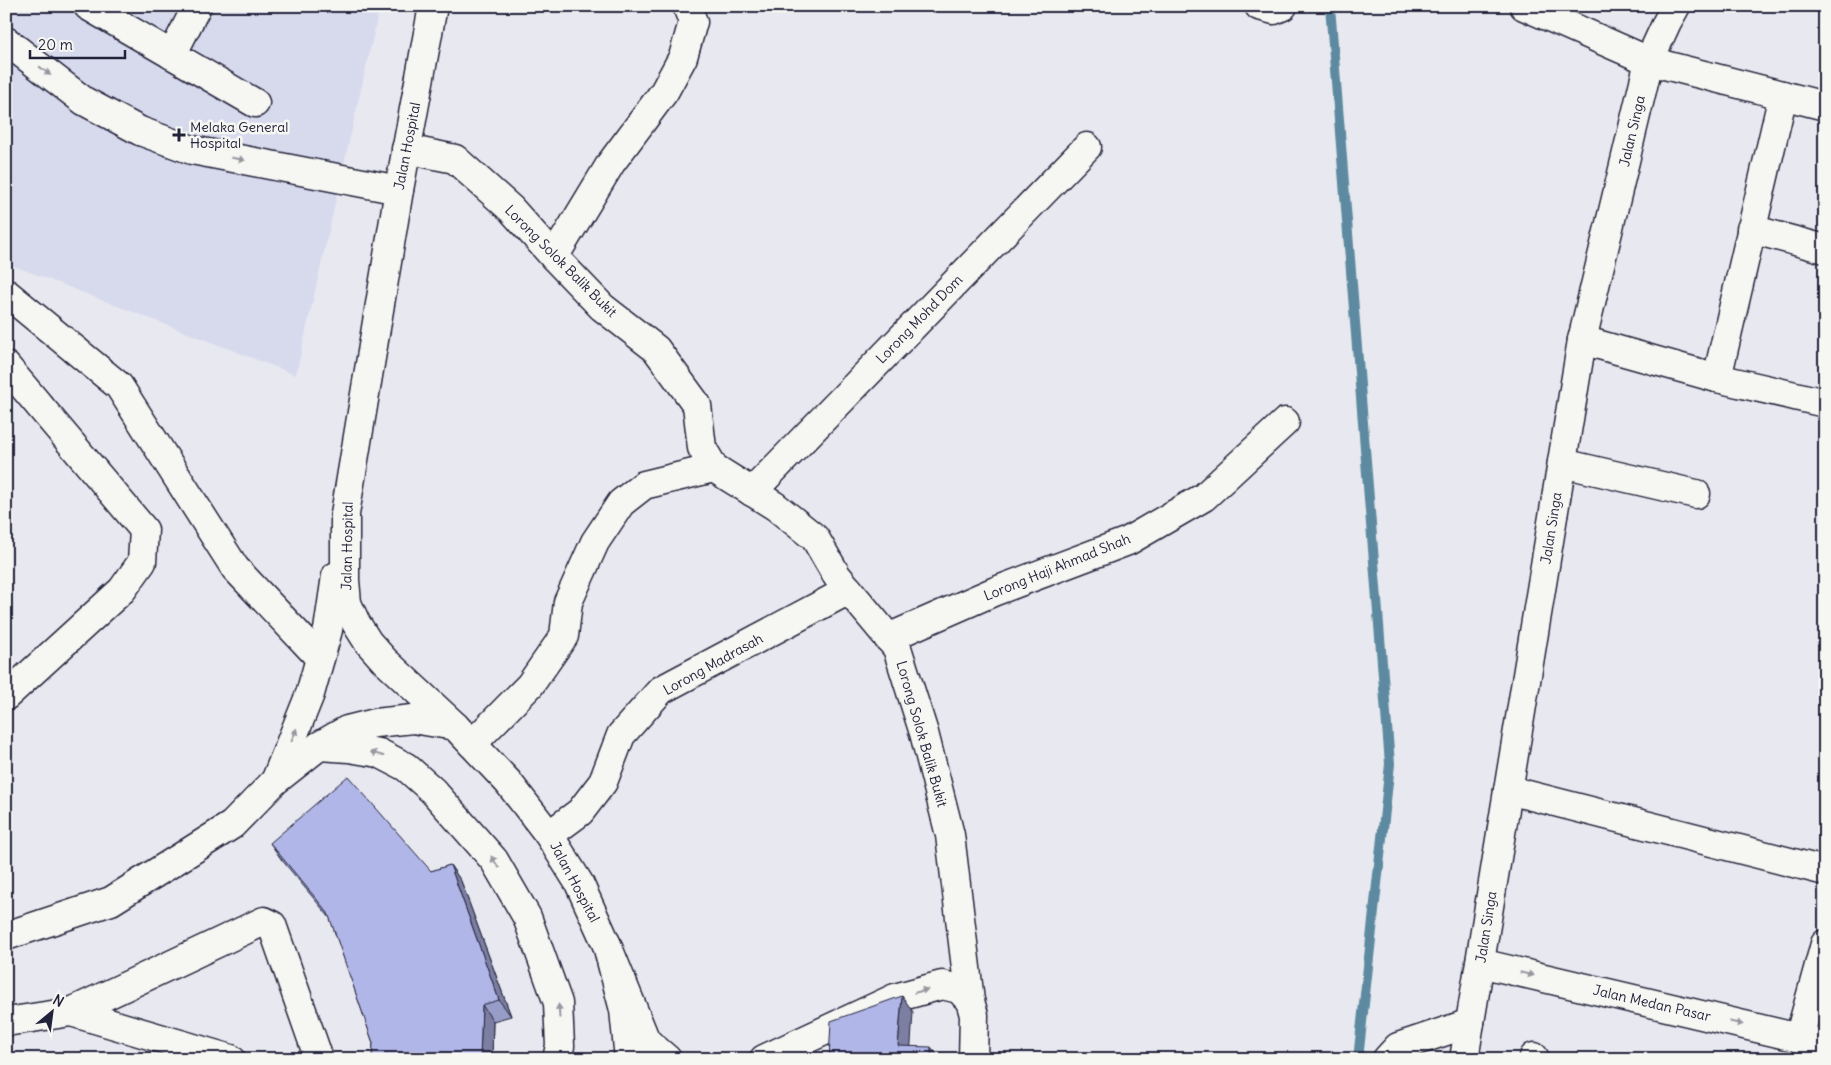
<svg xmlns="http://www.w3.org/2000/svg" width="1831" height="1065" font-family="Delius,sans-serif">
<rect width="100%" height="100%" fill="#e8e9f0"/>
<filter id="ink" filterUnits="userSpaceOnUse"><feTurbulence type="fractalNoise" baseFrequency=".02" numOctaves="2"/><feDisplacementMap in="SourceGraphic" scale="10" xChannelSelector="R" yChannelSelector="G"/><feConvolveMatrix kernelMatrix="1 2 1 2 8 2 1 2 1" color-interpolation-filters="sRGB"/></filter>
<g filter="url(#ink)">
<polygon fill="#d7daed" points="6,6 380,6 296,375 6,263"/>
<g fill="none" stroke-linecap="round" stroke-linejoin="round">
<polyline stroke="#5d8aa0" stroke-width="10" points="1330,6 1390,764 1358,1059"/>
<defs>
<g id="minor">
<polyline points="88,6 255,103"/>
<polyline points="433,6 399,190 345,514 345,580 347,603 356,623 368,642 385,661 455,726 508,782 549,835 579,883 607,945 624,1010 629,1059"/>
<polyline points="1259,6 1274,10 1283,6"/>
<polyline points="1524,6 1649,61 1825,106"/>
<polyline points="6,41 84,101 140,131 192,150 399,190"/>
<polyline points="172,55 197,6"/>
<polyline points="406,149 455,159 511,209 554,257 602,307 656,349 697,405 702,448 714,468 775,506 815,538 837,576 897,648 924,733 950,835 970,1001"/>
<polyline points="1751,229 1825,249"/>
<polyline points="554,257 611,163 664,92 683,57 693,22 687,6"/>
<polyline points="6,293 119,386 235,568 320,658"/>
<polyline points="1582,340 1717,378 1825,403"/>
<polyline points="6,366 144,530 142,562 122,590 6,696"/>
<polyline points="1717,378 1783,95"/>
<polyline points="1562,463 1696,494"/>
<polyline points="752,492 1087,147"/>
<polyline points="888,638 993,592 1128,541 1204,497 1285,422"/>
<polyline points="472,744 530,685 564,636 568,602 595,542 621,503 644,485 714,468"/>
<polyline points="319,746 349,748 379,753 406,767 433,791 494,860 527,917 558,1003 560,1046 557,1059"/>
<polyline points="276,779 310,694 328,630 336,576"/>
<polyline points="1508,790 1825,871"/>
<polyline points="549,835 580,812 603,782 621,735 661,690 849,590"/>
<polyline points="6,936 111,901 232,825 276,780 319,746 347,730 375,723 413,719 455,726"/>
<polyline points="1480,963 1825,1044"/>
<polyline points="71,1012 231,1059"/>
<polyline points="6,1022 71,1012 264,921 272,925 319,1059"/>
<polyline points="1799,1038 1825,944"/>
<polyline points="646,1041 667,1059"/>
<polyline points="764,1059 895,998 942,985 959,989 970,1001 974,1015 973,1059"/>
<polyline points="1387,1059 1398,1047 1470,1023"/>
<polyline points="1464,1059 1582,340 1649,61 1667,22 1676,6"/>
<polyline points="1534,1059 1534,1057"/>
</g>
<polyline id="major" points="607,945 646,1041 649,1059"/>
</defs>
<use href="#minor" stroke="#22223b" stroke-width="31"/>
<use href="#major" stroke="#22223b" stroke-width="31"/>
<use href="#minor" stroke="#f6f6f2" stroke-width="28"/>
<use href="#major" stroke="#f6f6f2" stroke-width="28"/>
</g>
<polygon fill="#979dc7" stroke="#22223b" points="270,843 431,871 450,865 461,881 511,1016 493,1021 492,1059 372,1059 373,1043 330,918 281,859"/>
<g fill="#7b7fa2" stroke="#22223b">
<polygon points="450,865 461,881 511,1016 499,1000"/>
<polygon points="902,996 913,1012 910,1059 898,1046"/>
<polygon points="482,1005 493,1021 492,1059 480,1059"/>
<polygon points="931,1047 940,1059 931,1059"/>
</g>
<g fill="#b0b6e7" stroke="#22223b">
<polygon points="348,776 431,871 450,865 499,1000 482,1005 480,1059 372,1059 373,1043 328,913 270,843"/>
<polygon points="902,996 898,1046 931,1047 931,1059 829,1059 831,1021"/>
</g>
<defs><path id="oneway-solid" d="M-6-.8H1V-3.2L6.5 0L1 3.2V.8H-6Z" transform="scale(1.25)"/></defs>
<g fill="#9797a0">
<use href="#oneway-solid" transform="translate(45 71) rotate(38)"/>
<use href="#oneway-solid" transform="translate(238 159) rotate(11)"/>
<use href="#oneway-solid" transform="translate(294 735) rotate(-69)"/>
<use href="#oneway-solid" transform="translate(377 754) rotate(-162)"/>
<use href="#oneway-solid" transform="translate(495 862) rotate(-124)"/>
<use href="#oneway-solid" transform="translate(1527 974) rotate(13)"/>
<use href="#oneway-solid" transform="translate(921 991) rotate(-15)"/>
<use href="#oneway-solid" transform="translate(559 1011) rotate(-94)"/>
<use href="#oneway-solid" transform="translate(1736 1023) rotate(13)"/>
</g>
</g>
<path fill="#22223b" stroke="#f6f6f2" stroke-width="2" d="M176.5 127.5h5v5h5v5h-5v5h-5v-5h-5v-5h5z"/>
<g text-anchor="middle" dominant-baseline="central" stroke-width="5" stroke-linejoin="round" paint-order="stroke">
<g font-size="14" fill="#22223b" stroke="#f6f6f2" text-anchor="start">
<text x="190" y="127">Melaka General<tspan x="190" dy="16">Hospital</tspan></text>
</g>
<g font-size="14" fill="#22223b" stroke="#f6f6f2">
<text transform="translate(1632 131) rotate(-77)">Jalan Singa</text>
<text transform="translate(407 146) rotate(-79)">Jalan Hospital</text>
<text transform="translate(561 261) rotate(45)">Lorong Solok Balik Bukit</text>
<text transform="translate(919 319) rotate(-46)">Lorong Mohd Dom</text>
<text transform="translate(1551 528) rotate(-81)">Jalan Singa</text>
<text transform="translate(347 546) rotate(-89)">Jalan Hospital</text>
<text transform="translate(1057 567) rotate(-22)">Lorong Haji Ahmad Shah</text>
<text transform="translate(713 664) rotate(-29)">Lorong Madrasah</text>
<text transform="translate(922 734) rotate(74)">Lorong Solok Balik Bukit</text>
<text transform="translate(575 882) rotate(62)">Jalan Hospital</text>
<text transform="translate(1486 927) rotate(-81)">Jalan Singa</text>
<text transform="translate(1652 1003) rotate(13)">Jalan Medan Pasar</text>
</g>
</g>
<rect width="1831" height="1065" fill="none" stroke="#f6f6f2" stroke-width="25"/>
<rect x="12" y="12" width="1806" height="1040" fill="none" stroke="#22223b" stroke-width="2" filter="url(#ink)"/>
<g transform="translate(52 1012) rotate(29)" stroke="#f6f6f2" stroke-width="4" paint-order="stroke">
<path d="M0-4L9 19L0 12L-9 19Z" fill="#22223b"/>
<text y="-8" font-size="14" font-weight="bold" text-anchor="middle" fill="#22223b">N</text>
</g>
<path d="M30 50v8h95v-8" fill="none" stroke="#22223b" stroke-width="2.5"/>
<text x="38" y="50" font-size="15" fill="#22223b" stroke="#f6f6f2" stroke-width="4" paint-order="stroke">20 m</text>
</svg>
